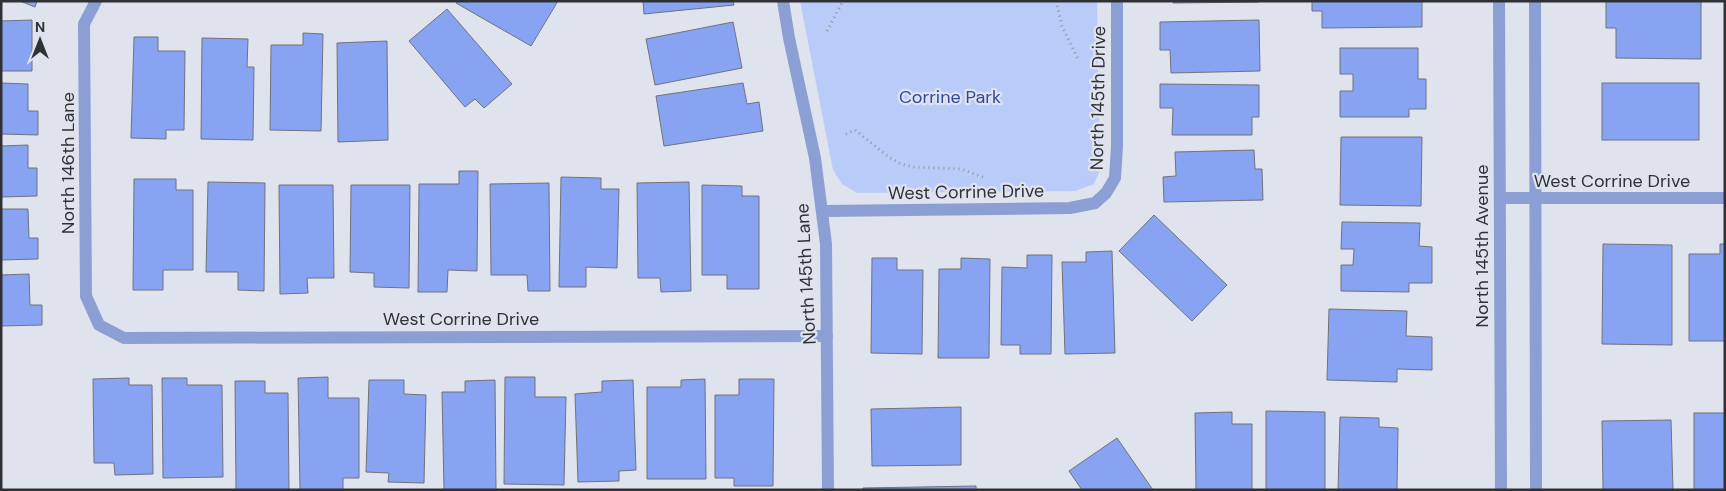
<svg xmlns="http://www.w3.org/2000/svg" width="1726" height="491" font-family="'DM Sans',sans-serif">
<rect width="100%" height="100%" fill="#dfe3ee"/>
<polygon fill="#b9cbf9" points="800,1 1097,1 1100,170 1094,184 1075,191 857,193 842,184 833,170"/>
<g fill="#87a3f1" stroke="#70737d">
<polygon points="20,1 37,1 35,7"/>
<polygon points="457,1 558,1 531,46 456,3"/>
<polygon points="643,1 733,1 734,5 644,14"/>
<polygon points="1173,1 1259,1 1259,2 1173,3"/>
<polygon points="1312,1 1422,1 1422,27 1322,28 1322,11 1312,11"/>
<polygon points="1606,1 1701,1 1701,59 1616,58 1616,28 1606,28"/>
<polygon points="447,9 512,84 484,108 475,99 465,107 409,41"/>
<polygon points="32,20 32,71 1,71 1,21"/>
<polygon points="1259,20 1260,71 1171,73 1170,50 1160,50 1160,22"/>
<polygon points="733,22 742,68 655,85 646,39"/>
<polygon points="303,33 323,34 321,131 270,130 271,45 303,45"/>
<polygon points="134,37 158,37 158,51 185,51 184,130 166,130 166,139 131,138"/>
<polygon points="202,38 248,39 247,67 254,67 253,140 201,139"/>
<polygon points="387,41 388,140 338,142 337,43"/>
<polygon points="1340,48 1418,48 1418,79 1426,79 1426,109 1409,109 1409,117 1340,117 1340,91 1353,91 1353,74 1340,74"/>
<polygon points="1,83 28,84 28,111 38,111 38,135 1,134"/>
<polygon points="743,83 747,104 759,102 763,131 664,146 656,96"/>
<rect x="1602" y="83" width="97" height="57"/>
<polygon points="1160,84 1259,85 1259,117 1252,117 1252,135 1172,135 1173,108 1160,108"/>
<polygon points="1341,137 1422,137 1421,206 1340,205"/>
<polygon points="28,145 28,168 37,168 37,196 1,197 1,146"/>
<polygon points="1254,150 1255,169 1262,169 1263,200 1164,202 1163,177 1176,176 1175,152"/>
<polygon points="459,171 478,171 477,271 448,270 447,292 418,292 419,184 459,184"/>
<polygon points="561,177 601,178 601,189 619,189 617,268 586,267 586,287 559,287"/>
<polygon points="134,179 176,179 176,190 193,190 193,270 163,270 163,290 133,290"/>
<polygon points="208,182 265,183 264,291 238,290 238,272 206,272"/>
<polygon points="689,182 691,291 661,292 660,278 638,278 637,183"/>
<polygon points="549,183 550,291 528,291 527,275 491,275 490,184"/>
<polygon points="279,185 333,185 334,278 307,278 308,293 280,294"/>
<polygon points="351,185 410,185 409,288 374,287 374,273 350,272"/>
<polygon points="702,185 742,186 742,196 759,196 759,289 727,289 727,275 702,275"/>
<polygon points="1,209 28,209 29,238 38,238 38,259 1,260"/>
<polygon points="1154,215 1227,285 1192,321 1119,251"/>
<polygon points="1342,222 1420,223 1419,246 1432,247 1432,283 1409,283 1409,292 1341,291 1341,265 1353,265 1354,249 1341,249"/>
<polygon points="1603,244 1672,245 1672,345 1602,344"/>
<polygon points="1720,244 1725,244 1725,341 1689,341 1689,254 1720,254"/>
<polygon points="1112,251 1115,353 1065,354 1062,262 1086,262 1086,252"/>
<polygon points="1027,255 1052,255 1051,354 1020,354 1020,345 1001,345 1002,267 1027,268"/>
<polygon points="872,258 897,258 897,270 923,270 922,354 871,353"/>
<polygon points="961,258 990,259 989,358 938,358 939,269 961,269"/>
<polygon points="29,274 30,305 42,305 42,325 1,326 1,275"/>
<polygon points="1329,309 1407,311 1406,336 1432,337 1432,370 1397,369 1397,382 1327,380"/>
<polygon points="328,377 328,398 359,398 359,478 343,478 343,490 300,490 298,378"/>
<polygon points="505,377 535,377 535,397 566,397 564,485 504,484"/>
<polygon points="129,378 129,385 152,385 153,474 115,475 114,463 94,463 93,379"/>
<polygon points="162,378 187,378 187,385 222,385 223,477 163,478"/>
<polygon points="705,379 706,479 647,479 647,387 681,387 681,380"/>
<polygon points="739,379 774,379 773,486 734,486 734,478 715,478 715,395 739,395"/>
<polygon points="369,380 404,380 404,394 426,395 424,483 388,482 389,473 366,472"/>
<polygon points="495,380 496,490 444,490 442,392 465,392 465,381"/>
<polygon points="633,380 636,470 619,471 619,481 578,482 575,394 602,392 602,381"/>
<polygon points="235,381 265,381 265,393 288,393 289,490 236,490"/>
<polygon points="961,407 961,465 872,466 871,409"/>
<polygon points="1266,411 1325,412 1325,490 1266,490"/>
<polygon points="1232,412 1232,424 1252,424 1252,490 1196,490 1195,413"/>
<rect x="1694" y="413" width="31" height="77"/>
<polygon points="1340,417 1379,418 1379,427 1398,428 1397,490 1338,490"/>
<polygon points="1671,420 1673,490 1603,490 1602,421"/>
<polygon points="1117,438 1153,490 1082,490 1069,471"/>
<polygon points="976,486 976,490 863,490 863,488"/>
</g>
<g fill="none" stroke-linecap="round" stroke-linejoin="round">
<g stroke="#9598a0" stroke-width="3" stroke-dasharray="1 4" stroke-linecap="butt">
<polyline points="1056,1 1062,26 1078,59"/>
<polyline points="827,31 843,1"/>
<polyline points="846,134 855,130 890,158 901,164 913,167 961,169 985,178"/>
</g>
<g stroke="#8c9fd4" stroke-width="12">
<polyline points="96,1 84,24 86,296 99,325 124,338 827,336"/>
<polyline points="783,1 789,38 815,158 826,244 828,490"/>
<polyline points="1499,1 1501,490"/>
<polyline points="1535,1 1536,490"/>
<polyline points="1500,198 1725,198"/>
<polyline points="823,211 1070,208 1095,203 1106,193 1115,178 1117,146 1117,1"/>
</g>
</g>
<g text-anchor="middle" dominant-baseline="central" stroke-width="4.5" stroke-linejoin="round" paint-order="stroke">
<g font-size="18" fill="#3148a3" stroke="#dfe3ee">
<text x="950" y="97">Corrine Park</text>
</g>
<g font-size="18" fill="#2f3135" stroke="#dfe3ee">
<text transform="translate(1098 98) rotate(-89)">North 145th Drive</text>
<text transform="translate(68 163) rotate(-90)">North 146th Lane</text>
<text x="1612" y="181">West Corrine Drive</text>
<text transform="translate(966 192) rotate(-1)">West Corrine Drive</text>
<text transform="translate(1482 246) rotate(-90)">North 145th Avenue</text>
<text transform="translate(806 274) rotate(-93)">North 145th Lane</text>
<text x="461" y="319">West Corrine Drive</text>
</g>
</g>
<rect width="1726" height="491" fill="none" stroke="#2f3135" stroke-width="5"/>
<g transform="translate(40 40)" stroke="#dfe3ee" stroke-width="4" paint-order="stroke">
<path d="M0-4L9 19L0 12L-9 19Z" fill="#2f3135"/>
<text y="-8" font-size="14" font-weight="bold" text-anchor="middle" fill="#2f3135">N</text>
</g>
</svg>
